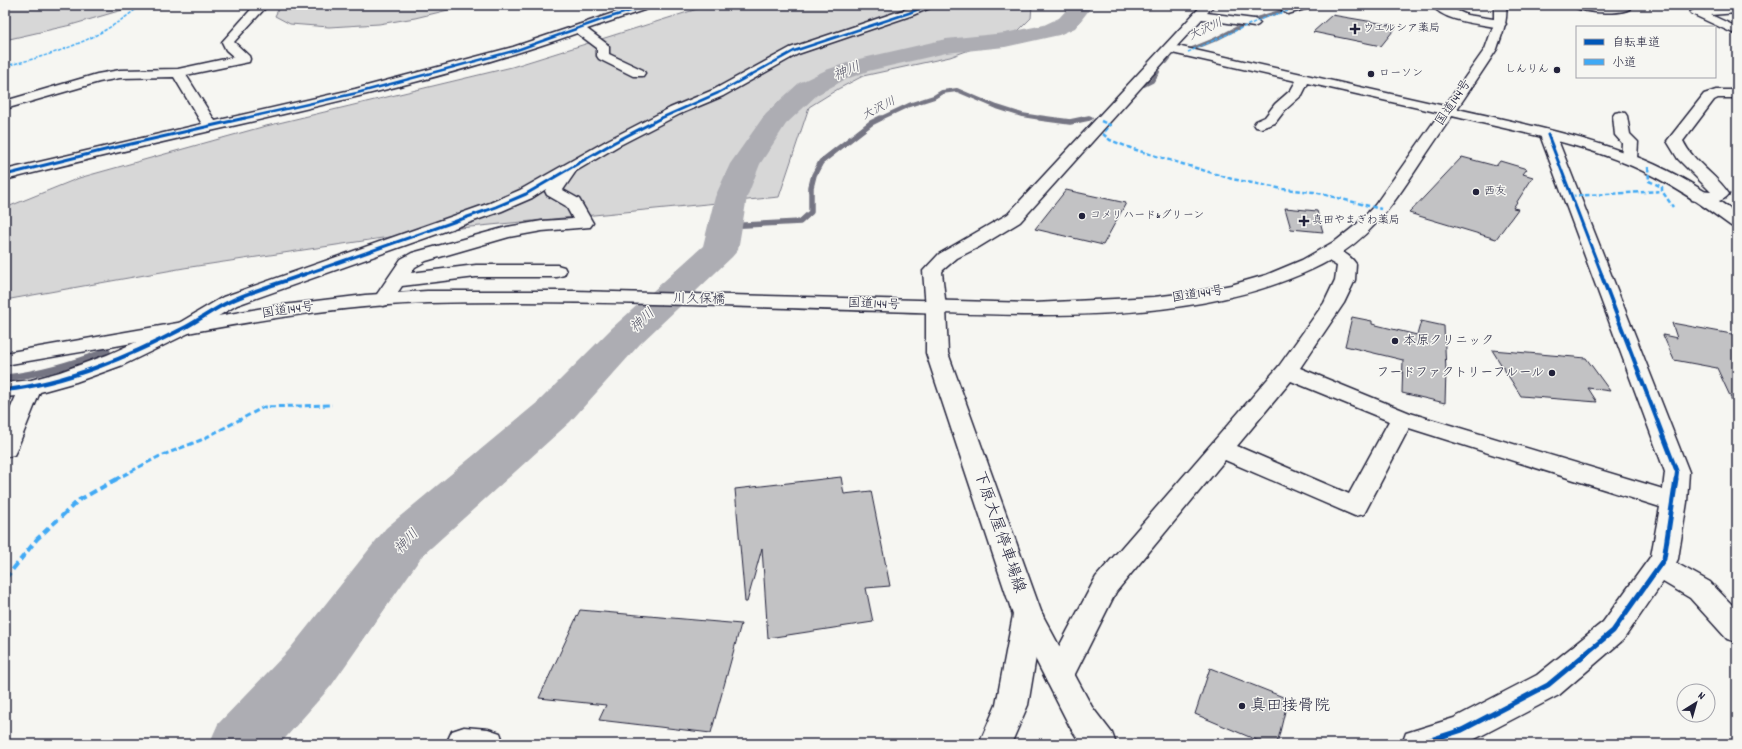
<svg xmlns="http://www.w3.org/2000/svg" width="1742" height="749" font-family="Dekko,'Klee One',sans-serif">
<rect width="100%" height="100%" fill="#f6f6f2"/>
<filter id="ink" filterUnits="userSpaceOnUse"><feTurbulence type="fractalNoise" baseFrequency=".025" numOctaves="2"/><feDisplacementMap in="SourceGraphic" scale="8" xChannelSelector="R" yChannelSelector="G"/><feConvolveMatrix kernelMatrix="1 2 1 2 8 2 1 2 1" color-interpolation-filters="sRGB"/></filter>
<g filter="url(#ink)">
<g fill="#d7d7d7" stroke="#7c7c89">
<polygon points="5,5 139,5 71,25 5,40"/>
<polygon points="284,5 469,5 415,18 379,24 329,27 290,24 275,16 279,8"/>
<polygon points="710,5 1032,5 1031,18 1016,33 950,57 863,76 838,89 809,107 779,197 429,231 184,268 5,300 5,208 79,178 262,127 512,67"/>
</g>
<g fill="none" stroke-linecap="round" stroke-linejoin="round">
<g stroke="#757583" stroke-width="4">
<polyline points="1187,51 1214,40 1253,20 1301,5"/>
<polyline points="1166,62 1173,53"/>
<polyline points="1144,85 1152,81 1158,72"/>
<polyline points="879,119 909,105 934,97 942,92 957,90 997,107 1022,115 1047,119"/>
<polyline points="1084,119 1091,118"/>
</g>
<g stroke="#757583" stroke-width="5.5">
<polyline points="1040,118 1070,122 1089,118"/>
<polyline points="725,226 800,222 811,212 811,187 814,175 821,162 871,123 881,118"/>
</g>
<path stroke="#757583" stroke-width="7" d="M5,378C41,374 74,364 107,351"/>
<polygon fill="#adadb3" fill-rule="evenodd" points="1071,5 1093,5 1075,28 1059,35 1005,47 946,53 868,71 844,80 817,95 786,124 760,164 747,197 738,250 732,257 640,344 570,422 422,556 331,686 280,744 209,744 218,724 289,650 386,528 538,402 612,328 703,246 715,197 730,164 766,113 799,83 826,70 859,59 946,39 1005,33 1044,25 1059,18"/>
</g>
<g fill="#c2c2c4" stroke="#22223b">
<polygon points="1332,15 1397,26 1381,46 1313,32"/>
<polygon points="1462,157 1496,166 1500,161 1527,169 1523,174 1533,177 1513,208 1518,209 1496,239 1409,213"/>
<polygon points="1066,190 1126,203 1103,245 1035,229"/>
<polygon points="1285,208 1317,211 1323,232 1291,229"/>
<polygon points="1352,317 1372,321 1372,324 1417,335 1421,321 1444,326 1446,371 1445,403 1402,393 1403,360 1345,346"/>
<polygon points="1672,323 1737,335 1737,411 1717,368 1674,360 1663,335 1677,338"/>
<polygon points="1492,350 1586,358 1610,391 1588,388 1597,402 1521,396"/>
<polygon points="841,477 844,494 871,491 890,586 866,588 873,622 768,638 762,548 747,602 745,602 735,489"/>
<polygon points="580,610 741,624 711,733 599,720 606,705 539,698"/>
<polygon points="1210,668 1288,699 1277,744 1266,744 1195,714"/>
</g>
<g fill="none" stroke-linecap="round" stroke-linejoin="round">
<defs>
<g id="minor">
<path d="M255,5H268L234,42L249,56L250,59L249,62L186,75L215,121L355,89L513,47L637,5H655L653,7L587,29L607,44L609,47V54L643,70L645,73L643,76H633L599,59L597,56V48L577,33C467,72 354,98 241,124C162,142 83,160 5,180V170L202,124L174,77L120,78L99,82L5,109V101L97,74L120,70L178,69L234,57L226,50L222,42Z"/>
<polygon points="918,5 934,5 932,7 913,15 798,54 723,96 680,114 618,146 576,171 563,190 579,199 593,223 590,227 542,231 509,237 426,261 415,267 411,273 476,265 557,265 564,267 566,271 564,275 557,277 476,277 402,286 390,304 383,306 376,304 373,300 401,259 412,253 507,227 542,221 573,219 566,206 547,195 545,191 546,189 532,198 502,211 237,305 193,331 123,365 76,382 40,392 17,449 14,455 5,457 5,421 16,396 5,397 5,383 31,380 60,372 107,355 179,323 223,297 490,203 520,190 608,140 670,108 713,90 790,48"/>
<polygon points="1202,5 1214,5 1207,13 1254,19 1258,21 1260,23 1258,25 1254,27 1202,19 1177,46 1449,107 1454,108 1456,111 1454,114 1449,115 1308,83 1302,95 1285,110 1275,123 1261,128 1256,127 1254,124 1256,121 1265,117 1275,104 1291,90 1296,81 1172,53 1020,222 979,247 957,258 943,270 942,272 946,308 943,312 936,314 929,312 926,308 923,271 939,254 1008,214"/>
<polygon points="1296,5 1314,5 1312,7 1288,14 1282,11 1284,9"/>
<path d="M1432,5H1444L1467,15L1500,20L1504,22L1506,24L1504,26L1500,28C1482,24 1443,22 1432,5Z"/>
<path d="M1572,5H1631L1632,7C1624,16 1579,13 1572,5Z"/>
<polygon points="1737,7 1737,13 1711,15 1737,27 1737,35 1692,14 1690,12 1696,9"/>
<path d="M1716,90H1737V98H1718L1714,100L1683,141C1693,162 1716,174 1729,194C1721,205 1704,203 1692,200L1690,196L1692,192L1698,191L1711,192L1678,159L1667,141L1704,94Z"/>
<polygon points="1620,112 1625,113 1627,116 1630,134 1638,142 1637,159 1635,162 1629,164 1623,162 1621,159 1622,143 1615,135 1613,116 1615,113"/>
<path d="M1548,130L1553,132L1556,135L1689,472L1687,502L1678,559L1676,563L1710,582L1737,610V642L1727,639L1690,598L1663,582L1623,640L1559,695L1473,740L1464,744H1402L1406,733L1454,718L1537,675L1603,622L1651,556L1660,507L1409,428L1364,514L1355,516L1225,460L1116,592L1070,684L1059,688L1048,684L1044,675L1096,577L1279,366L1324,303L1335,280L1337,266L1322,257L1320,253L1322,249C1334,246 1350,254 1356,264L1355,280L1344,303L1300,368L1410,413L1663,489L1665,472L1540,135L1543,132ZM1291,381L1389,421L1349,494L1237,446Z"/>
<polygon points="1028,603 1038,607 1043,615 1028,705 1011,744 979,744 996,705 1013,615 1018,607"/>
<polygon points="464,727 488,729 500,733 504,744 446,744 452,731"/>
</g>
<path id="tertiary" d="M1449,107C1514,122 1580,134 1642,159C1676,173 1708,192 1737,214V227L1731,226C1700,203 1667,181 1632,166C1572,140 1507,130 1444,114L1442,111L1444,108Z"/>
<polygon id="secondary" points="936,302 943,304 946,308 948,353 1042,614 1092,707 1112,733 1116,744 1081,744 1070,727 1013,615 926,353 926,308 929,304"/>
<path id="trunk" d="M1494,5H1506C1508,21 1502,34 1497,49C1475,83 1452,116 1429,150C1394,202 1373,241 1313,269C1188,328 1017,315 882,311C731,307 580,299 429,303C353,305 278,317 204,330C138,342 71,354 5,365V353L275,306L365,295L427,291H575L1034,303L1154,297L1194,292L1231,285L1266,275L1302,260L1337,240L1357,224L1375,205L1485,49L1494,24Z"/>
</defs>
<use href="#minor" stroke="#22223b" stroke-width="3"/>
<use href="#tertiary" stroke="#22223b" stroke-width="3"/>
<use href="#secondary" stroke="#22223b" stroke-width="3"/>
<use href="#trunk" stroke="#22223b" stroke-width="3"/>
<use href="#minor" fill="#f6f6f2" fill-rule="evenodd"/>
<use href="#tertiary" fill="#f6f6f2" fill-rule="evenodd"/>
<use href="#secondary" fill="#f6f6f2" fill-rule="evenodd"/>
<use href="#trunk" fill="#f6f6f2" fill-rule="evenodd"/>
<g stroke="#3fa9f5" stroke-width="1.5" stroke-dasharray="3.5 1.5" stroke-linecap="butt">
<polyline points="1188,52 1266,17 1288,11"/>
<path d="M5,66C57,54 99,40 141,5"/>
<polyline points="5,79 8,80 5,82"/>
</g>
<g stroke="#3fa9f5" stroke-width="2.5" stroke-dasharray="4.5 2.5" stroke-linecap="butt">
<polyline points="1101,121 1110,125 1103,134 1110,140 1133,149 1232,179 1283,189 1314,192 1381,209"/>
<polyline points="1648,167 1649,181 1662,187 1662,191 1673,207"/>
<polyline points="1571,196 1662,191"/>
</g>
<polyline stroke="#3fa9f5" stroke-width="3" stroke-dasharray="6 3" stroke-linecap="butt" points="115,480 158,457 201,440 264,407 332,405"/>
<polyline stroke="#3fa9f5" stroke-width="4" stroke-dasharray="8 4" stroke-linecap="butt" points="5,579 37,539 79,500 117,479"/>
<defs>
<g id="cycleway-far3">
<polyline points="241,119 357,93 517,50 601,20 649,5"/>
<polyline points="659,119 718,93 794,51 909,13 928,5"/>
</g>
<g id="cycleway-far2">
<polyline points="1548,135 1602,275"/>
<polyline points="5,175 109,149 245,118"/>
<polyline points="303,275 496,207 526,194 613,143 661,118"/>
</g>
<g id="cycleway-far1">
<polyline points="1601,274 1677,472 1676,480"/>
<path d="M5,390C68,383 130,356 186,327C201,319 215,308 231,301C254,290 281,283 305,274"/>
</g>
<polyline id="cycleway" points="1418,744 1462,730 1548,685 1613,631 1664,559 1676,479"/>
</defs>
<use href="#cycleway-far3" stroke="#f6f6f2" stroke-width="4"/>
<use href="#cycleway-far2" stroke="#f6f6f2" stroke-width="5"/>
<use href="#cycleway-far1" stroke="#f6f6f2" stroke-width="6"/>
<use href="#cycleway" stroke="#f6f6f2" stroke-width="8"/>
<use href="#cycleway-far3" stroke="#0057b8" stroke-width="2.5"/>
<use href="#cycleway-far2" stroke="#0057b8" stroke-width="3"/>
<use href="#cycleway-far1" stroke="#0057b8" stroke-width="4"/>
<use href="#cycleway" stroke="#0057b8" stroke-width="5"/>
</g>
</g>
<g fill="#22223b" stroke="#f6f6f2" stroke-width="1.5">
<path d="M1353 23h4v4h4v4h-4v4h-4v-4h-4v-4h4z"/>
<circle cx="1557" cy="70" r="4"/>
<circle cx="1371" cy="74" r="4"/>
<circle cx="1476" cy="192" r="4"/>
<circle cx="1082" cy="216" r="4"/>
<path d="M1302 215h4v4h4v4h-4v4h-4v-4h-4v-4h4z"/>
<circle cx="1395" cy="341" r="4"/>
<circle cx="1552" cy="373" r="4"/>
<circle cx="1242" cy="706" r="4"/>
</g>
<g text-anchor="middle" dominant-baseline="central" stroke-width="3" stroke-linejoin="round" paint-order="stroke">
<g font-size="11" fill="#22223b" stroke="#f6f6f2" text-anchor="start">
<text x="1363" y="29">ウエルシア薬局</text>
<text x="1549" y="70" text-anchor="end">しんりん</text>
<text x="1379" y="74">ローソン</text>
<text x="1484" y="192">西友</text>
<text x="1090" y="216">コメリハード&amp;グリーン</text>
<text x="1312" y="221">真田やまぎわ薬局</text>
</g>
<g font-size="12" font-style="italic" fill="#535365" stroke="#f6f6f2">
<text transform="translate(1206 30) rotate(-25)">大沢川</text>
<text transform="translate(879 109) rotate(-27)">大沢川</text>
</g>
<g font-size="13" fill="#22223b" stroke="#f6f6f2">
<text transform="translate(1454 103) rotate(-56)">国道144号</text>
<text transform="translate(1198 295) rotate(-9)">国道144号</text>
<text transform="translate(699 300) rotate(1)">川久保橋</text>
<text transform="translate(874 305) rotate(2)">国道144号</text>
<text transform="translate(288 311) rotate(-8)">国道144号</text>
</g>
<g font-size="13" fill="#22223b" stroke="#f6f6f2" text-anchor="start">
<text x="1403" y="341">本原クリニック</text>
<text x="1544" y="373" text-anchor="end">フードファクトリーフルール</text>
</g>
<g font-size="14" font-style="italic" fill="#535365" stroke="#f6f6f2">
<text transform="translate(847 72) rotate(-22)">神川</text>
<text transform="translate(643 321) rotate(-43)">神川</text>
<text transform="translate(407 542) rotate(-46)">神川</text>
</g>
<g font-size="16" fill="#22223b" stroke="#f6f6f2">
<text transform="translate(999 532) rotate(71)">下原大屋停車場線</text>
</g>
<g font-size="16" fill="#22223b" stroke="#f6f6f2" text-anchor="start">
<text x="1250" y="706">真田接骨院</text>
</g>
</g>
<rect width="1742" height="749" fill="none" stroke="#f6f6f2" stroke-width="20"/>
<rect x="10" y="10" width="1722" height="729" fill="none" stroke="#22223b" stroke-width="1.5" filter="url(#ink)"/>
<rect x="1576" y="26" width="140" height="52" fill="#f6f6f2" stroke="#a1a1a9"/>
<rect x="1584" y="39" width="20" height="6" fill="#0057b8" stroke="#a1a1a9"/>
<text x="1612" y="46" font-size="12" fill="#22223b">自転車道</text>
<rect x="1584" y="59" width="20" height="6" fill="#3fa9f5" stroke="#a1a1a9"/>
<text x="1612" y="66" font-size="12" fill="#22223b">小道</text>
<g transform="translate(1696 703) rotate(37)"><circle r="19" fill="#f6f6f2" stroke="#a1a1a9"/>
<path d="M0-3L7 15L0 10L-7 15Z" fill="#22223b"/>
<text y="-6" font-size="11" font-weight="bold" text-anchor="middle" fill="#22223b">N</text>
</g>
</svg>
